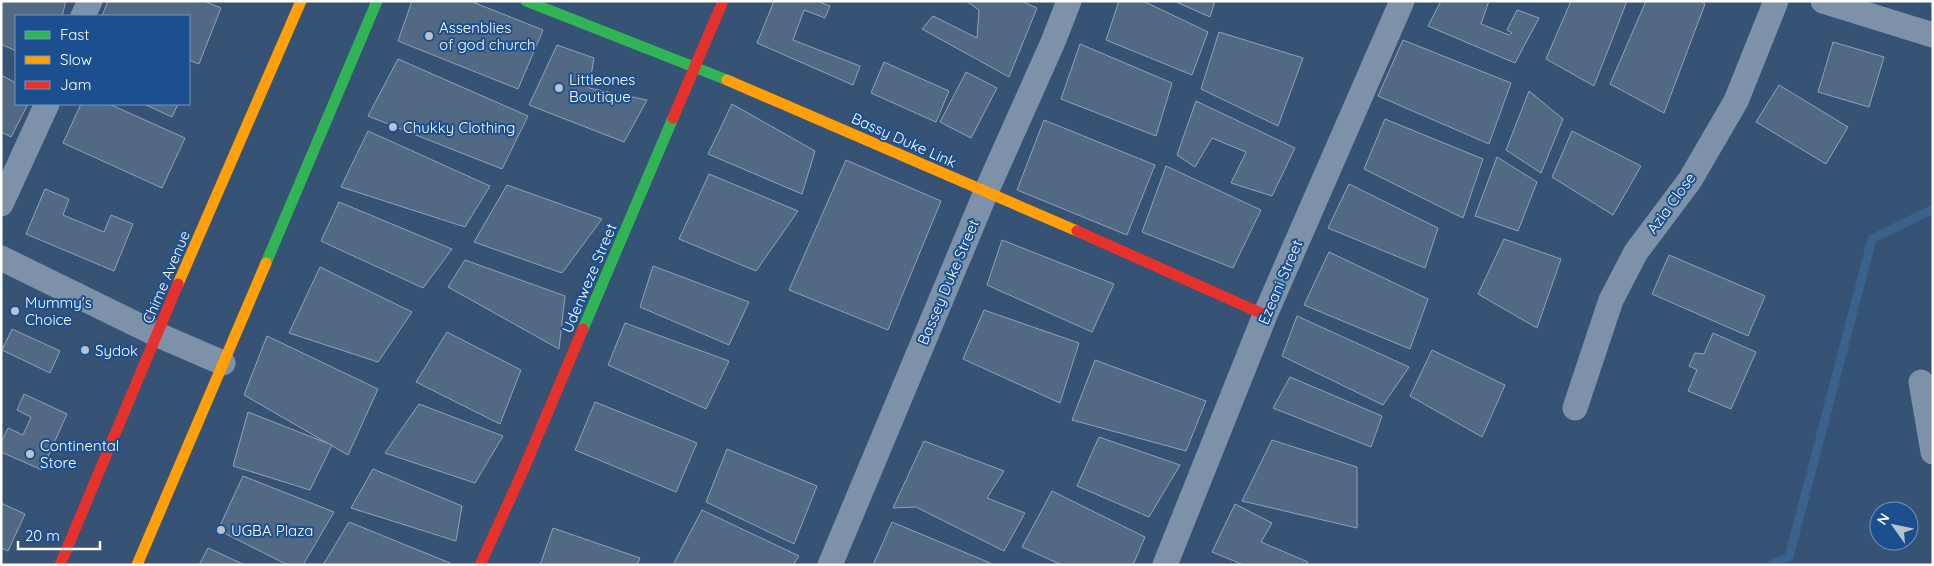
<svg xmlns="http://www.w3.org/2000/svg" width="1934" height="566" font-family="Quicksand,sans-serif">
<rect width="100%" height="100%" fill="#365274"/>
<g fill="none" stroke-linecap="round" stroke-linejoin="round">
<polyline stroke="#3b618d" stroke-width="9" points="1771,565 1789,557 1872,239 1933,209"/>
</g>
<g fill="#526984" stroke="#92a2b6">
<polygon points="1,1 66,1 62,16 16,16 16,51 1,44"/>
<polygon points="108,1 204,1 221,8 199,64 189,60 189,16 102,16"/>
<polygon points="412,1 470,1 543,30 518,89 398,41"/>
<polygon points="774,1 817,1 830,6 825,18 804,10 793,40 860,66 853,85 757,43"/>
<polygon points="966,1 1021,1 1037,8 1009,77 922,29 933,16 977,38 979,10"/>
<polygon points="1119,1 1143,1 1208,32 1192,75 1106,40"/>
<polygon points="1174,1 1215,1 1210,17"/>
<polygon points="1441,1 1489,1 1481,24 1509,35 1512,33 1507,30 1517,10 1539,18 1515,63 1428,26"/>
<polygon points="1571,1 1627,1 1594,86 1546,59"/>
<polygon points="1646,1 1700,1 1705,4 1664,113 1610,84"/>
<polygon points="1219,32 1303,58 1278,126 1201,89"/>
<polygon points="1403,40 1511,83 1489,144 1378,96"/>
<polygon points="1833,42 1884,57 1869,107 1818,92"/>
<polygon points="1080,44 1172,83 1156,136 1061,99"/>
<polygon points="557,45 594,58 589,88 647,100 624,142 529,105"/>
<polygon points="398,59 528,116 502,169 368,116"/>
<polygon points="884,62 949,91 936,122 871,93"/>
<polygon points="966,72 997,88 971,138 940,122"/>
<polygon points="1,75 16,83 16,104 28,104 11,137 1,132"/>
<polygon points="1779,85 1848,127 1826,164 1756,122"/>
<polygon points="1529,91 1563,119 1541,173 1506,150"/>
<polygon points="1196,101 1295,148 1272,196 1231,183 1246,152 1212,138 1195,167 1177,155"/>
<polygon points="81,104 109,104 185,138 162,188 63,143"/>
<polygon points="144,104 178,104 172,117"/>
<polygon points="732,104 815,151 802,194 708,154"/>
<polygon points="1385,119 1483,159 1463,218 1364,169"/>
<polygon points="1044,120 1155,165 1127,235 1017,190"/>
<polygon points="368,131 490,186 465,227 341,187"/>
<polygon points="1572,131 1641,166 1613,215 1552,177"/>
<polygon points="1497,157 1537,182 1518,231 1475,216"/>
<polygon points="846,160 941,201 888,330 789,290"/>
<polygon points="1166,166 1261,210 1233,268 1142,232"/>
<polygon points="709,174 798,211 756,271 679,239"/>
<polygon points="1349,184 1438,228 1425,268 1328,228"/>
<polygon points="507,185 602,219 562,273 474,242"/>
<polygon points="45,189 69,199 63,215 104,232 111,215 133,224 114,271 26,234"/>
<polygon points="339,202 452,249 423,288 321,241"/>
<polygon points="1504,239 1561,259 1537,328 1478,294"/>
<polygon points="1002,240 1114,284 1092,332 987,285"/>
<polygon points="1329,252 1428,299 1410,349 1304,305"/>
<polygon points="1669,255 1765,296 1748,336 1652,294"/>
<polygon points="465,260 565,296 559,349 448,287"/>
<polygon points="653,266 749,302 729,345 640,307"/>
<polygon points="320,267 412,312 378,362 289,333"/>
<polygon points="984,310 1079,343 1060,403 963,359"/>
<polygon points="1297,316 1409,367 1383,405 1282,356"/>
<polygon points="625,323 729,361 706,409 608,365"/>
<polygon points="12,329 60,351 50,373 2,350"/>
<polygon points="447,332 521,370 500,424 416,382"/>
<polygon points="1713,333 1756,352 1731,409 1688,391 1697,370 1689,366 1695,353 1704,354"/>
<polygon points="267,336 378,389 348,455 244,395"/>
<polygon points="1432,350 1505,385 1482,437 1410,396"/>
<polygon points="1095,360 1206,401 1186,451 1072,420"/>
<polygon points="1290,377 1382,416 1371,447 1273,408"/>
<polygon points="24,394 67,414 42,470 1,452 1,443 8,428 23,435 31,417 17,410"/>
<polygon points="595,402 697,443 676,492 575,450"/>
<polygon points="419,404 503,436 475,483 385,453"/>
<polygon points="248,412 332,445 310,490 233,466"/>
<polygon points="1099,437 1180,465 1149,517 1077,486"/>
<polygon points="1272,440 1357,467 1357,528 1242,501"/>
<polygon points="924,441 1004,471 987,498 1025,513 1004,551 916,507 893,508"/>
<polygon points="727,449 817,486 794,544 706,502"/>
<polygon points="373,469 462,506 456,541 351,508"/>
<polygon points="243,476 334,512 303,565 288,565 218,530"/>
<polygon points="1052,491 1145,537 1133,565 1062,565 1022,547"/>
<polygon points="1,503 25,514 8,551 1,548"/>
<polygon points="1235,504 1272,523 1261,542 1308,562 1306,565 1244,565 1212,552"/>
<polygon points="702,510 799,556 793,565 673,565"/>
<polygon points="349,522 450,563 449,565 323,565"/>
<polygon points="892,522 995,565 873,565"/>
<polygon points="553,528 640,558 637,565 540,565"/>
<polygon points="208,548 245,565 199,565"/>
</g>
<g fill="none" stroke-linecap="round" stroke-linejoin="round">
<g stroke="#7d92a8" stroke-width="25">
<polyline points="1823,1 1933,35"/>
<polyline points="83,16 90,1"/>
<polyline points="1,204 47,104"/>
<polyline points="1,258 158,335 223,363"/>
<polyline points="1921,382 1933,452"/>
<polyline points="1575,408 1611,300 1636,252 1690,180 1736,101 1776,1"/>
<polyline points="830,565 986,192 1053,42 1069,1"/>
<polyline points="1165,565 1265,315 1402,1"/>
</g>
<g stroke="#30b455" stroke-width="11">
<polyline points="526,1 727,80"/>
<polyline points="266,263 377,1"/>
<polyline points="583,329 673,118"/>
</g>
<g stroke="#ff9f0a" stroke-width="11">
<polyline points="727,80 1077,231"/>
<polyline points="178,284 301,1"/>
<polyline points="137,565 266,263"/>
</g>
<g stroke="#e5322d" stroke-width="11">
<polyline points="673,118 723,1"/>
<polyline points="1077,231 1265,315"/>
<polyline points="60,565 178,284"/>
<polyline points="480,565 522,473 583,329"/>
</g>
</g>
<g fill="#b9c2ce" stroke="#1b4f8f" stroke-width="2">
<circle cx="429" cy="36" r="5"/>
<circle cx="559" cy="88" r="5"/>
<circle cx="393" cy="127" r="5"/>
<circle cx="15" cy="311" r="5"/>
<circle cx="85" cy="350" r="5"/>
<circle cx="30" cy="454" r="5"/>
<circle cx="221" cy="530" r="5"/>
</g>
<g text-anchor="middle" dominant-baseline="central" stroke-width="4" stroke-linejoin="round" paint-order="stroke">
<g font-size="15" fill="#fff" stroke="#1b4f8f" text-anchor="start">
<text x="439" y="27">Assenblies<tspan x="439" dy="17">of god church</tspan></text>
<text x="569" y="79">Littleones<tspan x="569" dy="17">Boutique</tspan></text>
<text x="403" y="127">Chukky Clothing</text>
<text x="25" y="302">Mummy's<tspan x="25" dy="17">Choice</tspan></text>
<text x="95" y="350">Sydok</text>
<text x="40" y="445">Continental<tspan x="40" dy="17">Store</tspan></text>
<text x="231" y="530">UGBA Plaza</text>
</g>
<g font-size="15" fill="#fff" stroke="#1b4f8f">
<text transform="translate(904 140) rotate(24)">Bassy Duke Link</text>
<text transform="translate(1671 203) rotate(-54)">Azia Close</text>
<text transform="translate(166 277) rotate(-67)">Chime Avenue</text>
<text transform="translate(589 278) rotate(-67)">Udenweze Street</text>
<text transform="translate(948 282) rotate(-67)">Bassey Duke Street</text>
<text transform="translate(1280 282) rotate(-67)">Ezeani Street</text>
</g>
</g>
<rect width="1934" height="566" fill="none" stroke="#ffffff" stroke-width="5"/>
<rect x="15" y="15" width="175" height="90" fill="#1b4f8f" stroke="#7695bc"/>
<rect x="25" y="31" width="25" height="8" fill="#30b455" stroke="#7695bc"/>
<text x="60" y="40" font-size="15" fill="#ffffff">Fast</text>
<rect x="25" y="56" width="25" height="8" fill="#ff9f0a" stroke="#7695bc"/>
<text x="60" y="65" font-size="15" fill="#ffffff">Slow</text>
<rect x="25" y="81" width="25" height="8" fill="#e5322d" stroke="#7695bc"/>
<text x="60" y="90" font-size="15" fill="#ffffff">Jam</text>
<g transform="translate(1894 526) rotate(303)"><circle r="24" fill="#1b4f8f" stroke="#7695bc"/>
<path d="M0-4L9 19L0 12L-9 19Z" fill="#b9c2ce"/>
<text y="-8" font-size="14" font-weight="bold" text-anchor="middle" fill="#ffffff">N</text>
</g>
<path d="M18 541v8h82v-8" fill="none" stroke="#ffffff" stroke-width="2.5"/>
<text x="25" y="541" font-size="15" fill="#ffffff" stroke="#1b4f8f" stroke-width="4" paint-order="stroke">20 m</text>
</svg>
